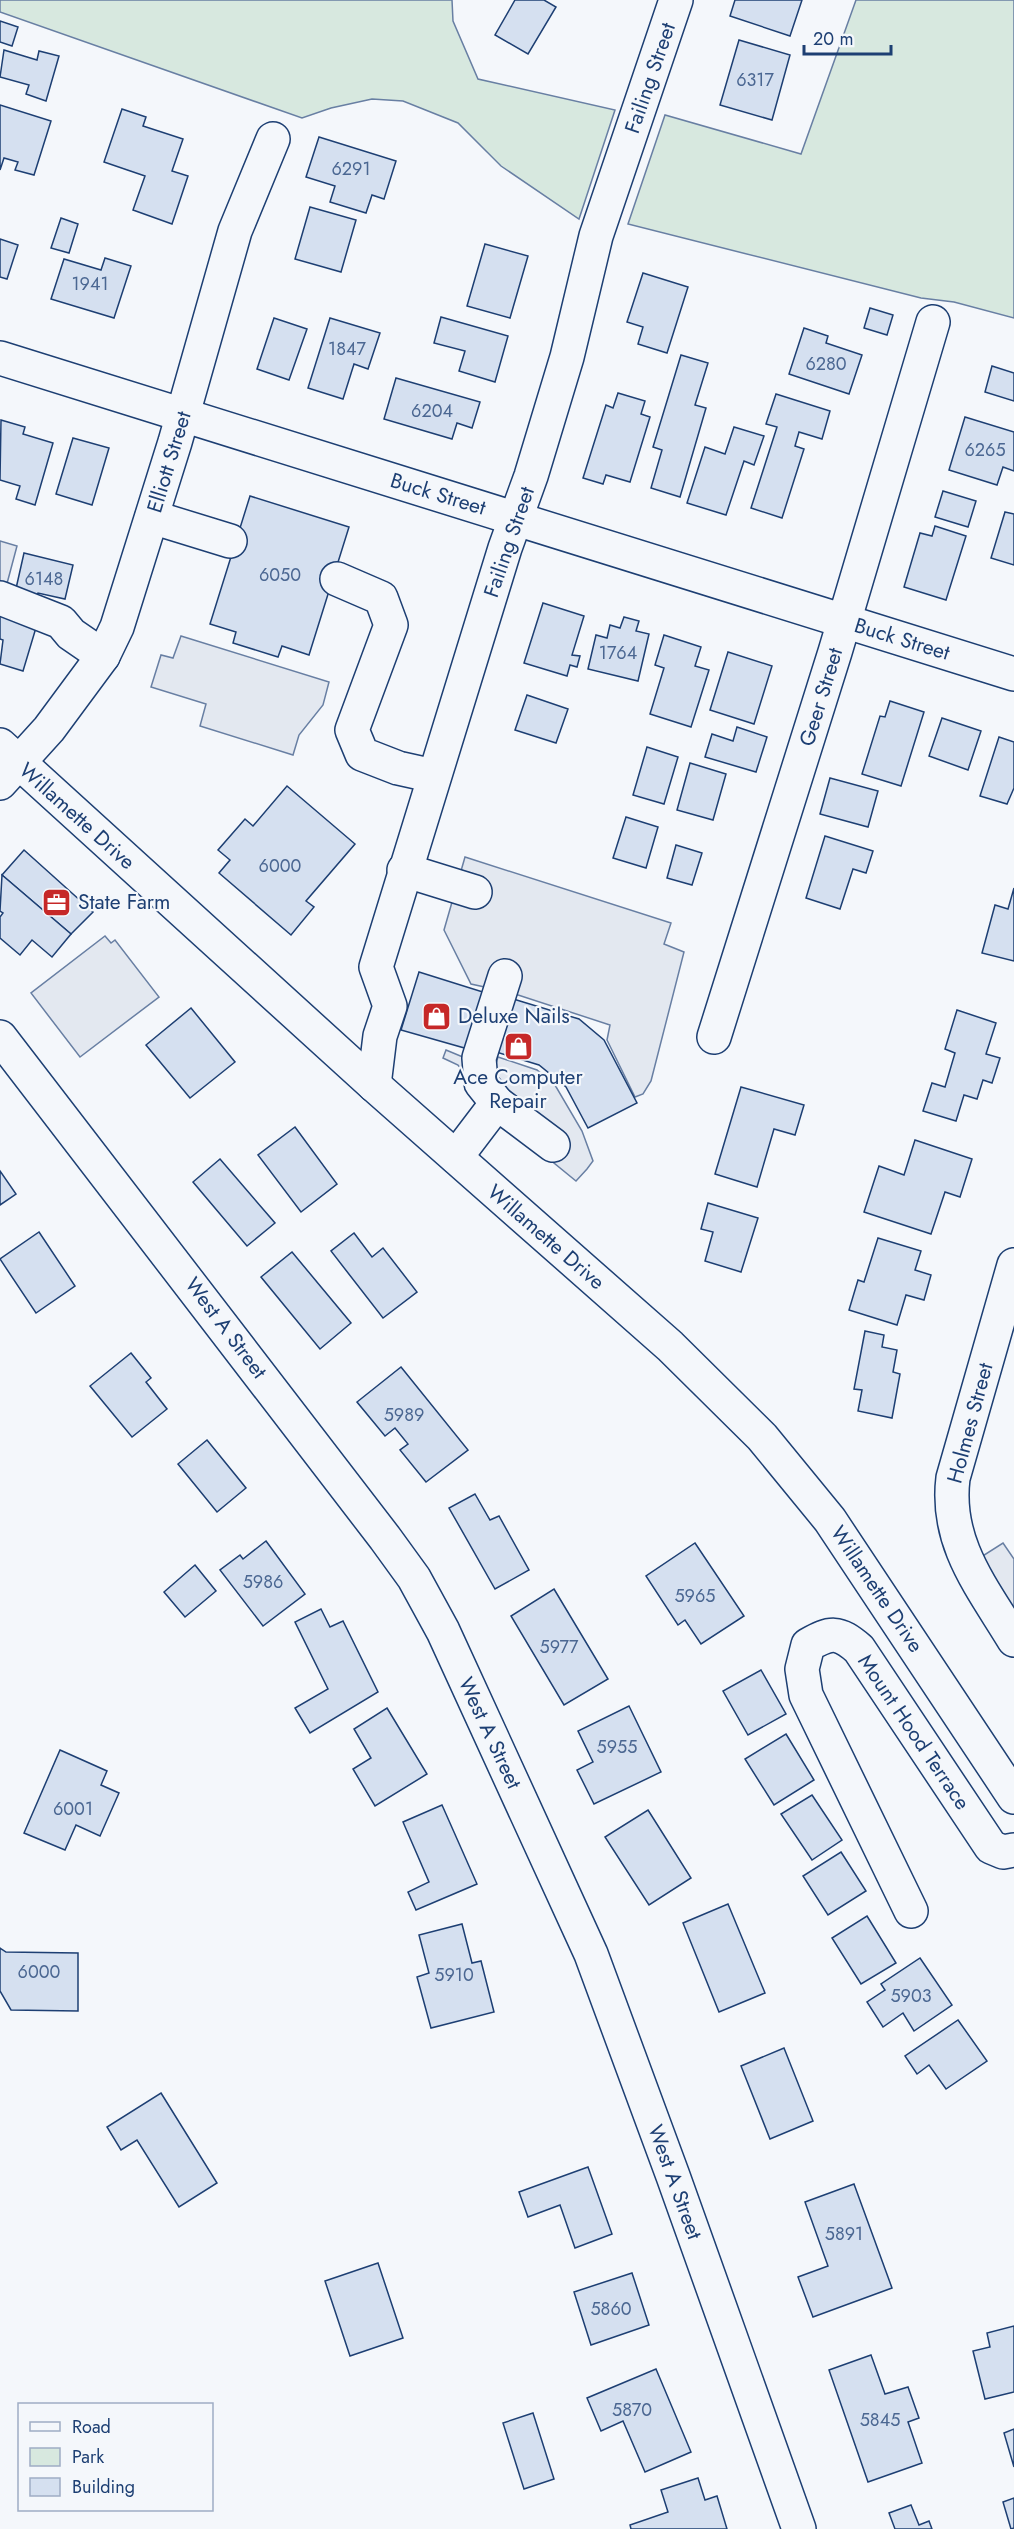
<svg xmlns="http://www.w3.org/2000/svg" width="1014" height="2529" font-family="Jost,sans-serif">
<rect width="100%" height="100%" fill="#f4f7fb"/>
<g fill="#d7e8df" stroke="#687fa3" stroke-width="1.5">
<polygon points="0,0 452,0 453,21 478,79 615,110 579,219 501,166 458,123 403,101 372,99 331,108 302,118 0,12"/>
<polygon points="856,0 1014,0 1014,318 954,302 921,298 628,224 665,115 801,154"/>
</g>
<g fill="#e3e8f0" stroke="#687fa3" stroke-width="1.5">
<polygon points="0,541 17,546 5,591 0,596"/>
<polygon points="181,636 329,682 323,705 299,735 293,755 200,726 206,704 151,687 161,655 173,658"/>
<polygon points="465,857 671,923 664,944 684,952 651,1081 643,1094 635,1097 607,1040 610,1025 512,993 471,984 444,930"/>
<polygon points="105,936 111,943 115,940 159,997 80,1057 31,993"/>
<polygon points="446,1050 494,1070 498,1057 537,1070 555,1085 582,1131 593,1161 587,1169 576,1181 467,1092 465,1075 458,1065 443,1058"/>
<polygon points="1003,1543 1014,1559 1014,1611 981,1557"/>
</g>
<g fill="#d5e0f0" stroke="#1d3f73" stroke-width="1.5">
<polygon points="515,0 544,0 556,7 528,54 495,35"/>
<polygon points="735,0 802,0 790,36 730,16"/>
<polygon points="0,21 18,27 12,46 0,42"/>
<polygon points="739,40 790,55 772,120 720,105"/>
<polygon points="4,50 37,60 39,51 59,56 46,101 26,94 29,85 0,77"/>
<polygon points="0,105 51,121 34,175 15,170 18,162 4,158 0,170"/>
<polygon points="122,109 146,117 143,126 183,139 172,171 188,176 172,224 133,210 145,176 104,162"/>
<polygon points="319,137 396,161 384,199 372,195 366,213 330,202 335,186 306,177"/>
<polygon points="310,207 356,220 341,272 295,259"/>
<polygon points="61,218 78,224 69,253 51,248"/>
<polygon points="0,239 18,245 7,279 0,277"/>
<polygon points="485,244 528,256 510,318 467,306"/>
<polygon points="105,258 131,266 114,318 51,299 64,259 101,270"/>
<polygon points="643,273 688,287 667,353 638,344 643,327 627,322"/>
<polygon points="870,308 893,315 887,335 864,328"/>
<polygon points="441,317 508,336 495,382 459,371 465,351 434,343"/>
<polygon points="274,318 307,329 289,380 257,369"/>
<polygon points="330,318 380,333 368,369 354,364 343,399 308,388"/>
<polygon points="804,328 828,336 826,343 862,355 849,394 789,374"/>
<polygon points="681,355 708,363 695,405 706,408 680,497 651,488 662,450 653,447"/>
<polygon points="992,366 1014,373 1014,401 985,392"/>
<polygon points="396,378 480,402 472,428 457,423 452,439 384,419"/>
<polygon points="618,393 645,401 641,414 650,417 630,482 606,475 603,484 583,478 606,405 613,408"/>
<polygon points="776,394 830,411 822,439 799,432 795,446 804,449 782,518 751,508 777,427 766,424"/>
<polygon points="965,417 1014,432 1014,471 1003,467 997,485 949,470"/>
<polygon points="1,420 25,427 23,434 53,443 35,505 16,499 20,486 0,480"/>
<polygon points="734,427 764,436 754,465 744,461 726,515 687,503 705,447 725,454"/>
<polygon points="73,438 109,448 92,505 56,494"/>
<polygon points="943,491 976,501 968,527 935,517"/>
<polygon points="250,496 349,527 309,655 282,646 278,657 233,643 236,632 210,624"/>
<polygon points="1005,512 1014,514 1014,565 991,558"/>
<polygon points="935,526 966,536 946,600 904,587 920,533 932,536"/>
<polygon points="24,553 73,565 65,599 38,593 35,597 15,593"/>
<polygon points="543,603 584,616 572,655 580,656 577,667 570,665 567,676 524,663"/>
<polygon points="0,610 38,621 23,671 0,664 3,640 0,639"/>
<polygon points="624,617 639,621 636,631 649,634 638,681 588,669 596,635 607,638 610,625 620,628"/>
<polygon points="664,635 701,647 695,666 709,670 691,727 650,714 664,668 655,665"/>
<polygon points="728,652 772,666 754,724 710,710"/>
<polygon points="527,695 568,709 556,743 515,730"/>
<polygon points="890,701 924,712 901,786 862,774 880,716 885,717"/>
<polygon points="942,718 981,731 968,770 929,756"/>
<polygon points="737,727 767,737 756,772 705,757 712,734 733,741"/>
<polygon points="999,737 1014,742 1014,788 1007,804 980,796"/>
<polygon points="647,747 678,757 664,804 633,795"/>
<polygon points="690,763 726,774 713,820 677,810"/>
<polygon points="830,778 878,791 868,827 820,814"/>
<polygon points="287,786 355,844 306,901 314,907 291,935 219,873 230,860 218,850 245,819 253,826"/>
<polygon points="626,817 658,827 646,868 613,858"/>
<polygon points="825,836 873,851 866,873 853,869 840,909 806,898"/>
<polygon points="676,845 702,853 692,885 667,878"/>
<polygon points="24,850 93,912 71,934 2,875"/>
<polygon points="2,875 71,934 52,957 32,940 20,955 0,938 0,917 3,913 0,911"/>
<polygon points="1014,888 1014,961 982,953 995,905 1008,909"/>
<polygon points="419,972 486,993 468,1049 401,1030"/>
<polygon points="510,998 579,1019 604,1040 637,1103 588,1128 566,1087 539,1065 493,1051"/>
<polygon points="191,1008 235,1062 190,1098 146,1045"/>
<polygon points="957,1010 996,1023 986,1054 1000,1058 992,1083 983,1080 977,1099 964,1095 956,1121 923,1111 932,1083 945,1087 955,1053 945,1049"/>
<polygon points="741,1087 804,1105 795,1135 774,1129 757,1187 715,1174"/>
<polygon points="295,1127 337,1184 301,1212 258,1155"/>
<polygon points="915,1140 972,1159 960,1197 945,1192 931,1234 864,1212 879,1166 904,1175"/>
<polygon points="220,1159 275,1223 247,1246 193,1182"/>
<polygon points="0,1171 16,1194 0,1205"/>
<polygon points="708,1203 758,1218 741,1272 705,1261 713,1232 701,1229"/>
<polygon points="39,1232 75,1286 36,1313 0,1259"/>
<polygon points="354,1233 372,1257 383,1248 417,1292 383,1318 331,1251"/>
<polygon points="878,1238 921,1251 915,1270 931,1275 924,1300 906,1295 897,1325 849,1310 858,1280 864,1282"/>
<polygon points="292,1252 351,1323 320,1349 261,1277"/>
<polygon points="865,1331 884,1335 882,1347 897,1350 893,1372 900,1374 892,1418 858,1411 862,1390 854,1389"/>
<polygon points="131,1353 151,1378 146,1382 167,1409 132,1437 90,1386"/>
<polygon points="401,1367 468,1450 426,1482 400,1450 408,1444 395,1428 385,1436 357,1402"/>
<polygon points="207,1440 246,1488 217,1512 178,1464"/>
<polygon points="475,1494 490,1520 499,1516 529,1570 495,1589 449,1508"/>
<polygon points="266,1541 305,1594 263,1626 220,1570 240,1555 243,1559"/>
<polygon points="695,1543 744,1616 701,1644 685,1620 678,1625 646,1576"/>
<polygon points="195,1565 216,1591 185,1617 164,1592"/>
<polygon points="554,1589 608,1679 564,1705 511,1616"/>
<polygon points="321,1609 330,1627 343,1621 378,1692 310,1733 295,1708 328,1689 295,1622"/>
<polygon points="761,1670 786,1714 748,1735 723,1691"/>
<polygon points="629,1706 661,1772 594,1804 577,1770 593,1762 578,1731"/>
<polygon points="387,1708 427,1774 375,1806 353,1769 371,1758 354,1729"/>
<polygon points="786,1734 814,1780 774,1805 745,1759"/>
<polygon points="60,1750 107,1771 101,1785 119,1793 100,1836 76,1825 65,1850 24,1833"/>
<polygon points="812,1795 842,1840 812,1860 781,1814"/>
<polygon points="442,1805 477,1884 416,1910 408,1892 429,1882 403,1822"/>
<polygon points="648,1810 691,1878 649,1905 605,1837"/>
<polygon points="841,1852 866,1891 828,1915 803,1876"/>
<polygon points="728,1904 765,1993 719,2012 683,1923"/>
<polygon points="867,1916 896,1963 861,1984 832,1938"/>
<polygon points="462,1924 472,1963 481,1961 494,2012 431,2028 417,1977 429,1973 419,1935"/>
<polygon points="0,1948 6,1952 78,1953 78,2011 11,2010 0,1991"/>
<polygon points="920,1958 952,2005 914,2031 903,2013 883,2027 867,2002 885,1990 881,1984"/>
<polygon points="958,2020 987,2061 946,2089 929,2065 917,2074 905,2056"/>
<polygon points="784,2048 813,2121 770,2139 741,2066"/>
<polygon points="161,2093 217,2183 179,2207 137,2140 121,2150 107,2127"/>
<polygon points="588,2167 612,2234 575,2248 560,2205 528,2217 519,2192"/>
<polygon points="854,2184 892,2288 813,2317 798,2277 828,2266 805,2202"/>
<polygon points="378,2263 403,2338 350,2356 325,2281"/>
<polygon points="632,2273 649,2325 591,2345 574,2292"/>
<polygon points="1014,2326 1014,2392 985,2399 973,2351 990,2347 987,2333"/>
<polygon points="871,2355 885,2394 908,2387 919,2418 908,2422 922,2463 868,2482 829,2370"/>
<polygon points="656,2369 691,2452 645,2472 623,2421 601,2431 587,2398"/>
<polygon points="533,2413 554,2479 524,2489 503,2423"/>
<polygon points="1014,2429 1014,2467 1004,2433"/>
<polygon points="698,2478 705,2500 717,2496 727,2529 631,2529 630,2525 668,2512 661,2490"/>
<polygon points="1014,2498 1014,2528 1011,2529 1003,2502"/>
<polygon points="911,2505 919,2525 929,2521 932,2529 895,2529 889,2513"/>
</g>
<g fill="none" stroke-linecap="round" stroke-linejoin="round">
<defs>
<g id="minor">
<polyline points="0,358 1014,674"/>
<polyline points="152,517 230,541"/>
<polyline points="337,579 381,598 391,625 352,730 362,754 398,768 434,776"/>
<polyline points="0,598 61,622 71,634 103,656"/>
<polyline points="0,783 49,729 103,656 117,627 175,442 235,231 273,139"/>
<polyline points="404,870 475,892"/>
<polyline points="0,1037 385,1538 414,1578 443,1631 591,1954 673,2176 799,2529"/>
<polyline points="714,1037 835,652 933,322"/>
<polyline points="374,1085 380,1036 390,1006 376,967 505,548 531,476 567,357 596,236 676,0"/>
<polyline points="497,1103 481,1083 479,1058 505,976"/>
<polyline points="456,1157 497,1103 553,1145"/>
<path d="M1014,1265L953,1478C945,1543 982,1587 1014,1640"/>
<path d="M911,1911L806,1695L802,1669L808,1645C831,1632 838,1631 859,1649L991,1847L1003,1852L1014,1850"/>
</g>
<polyline id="major" points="0,745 374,1085 670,1346 762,1437 830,1520 1014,1797"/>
</defs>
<use href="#minor" stroke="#1d3f73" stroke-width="36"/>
<use href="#major" stroke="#1d3f73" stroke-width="36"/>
<use href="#minor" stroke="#f4f7fb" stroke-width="33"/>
<use href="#major" stroke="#f4f7fb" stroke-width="33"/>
</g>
<defs>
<symbol id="office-square" viewBox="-11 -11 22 22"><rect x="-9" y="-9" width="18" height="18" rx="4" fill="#c62828" stroke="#f4f7fb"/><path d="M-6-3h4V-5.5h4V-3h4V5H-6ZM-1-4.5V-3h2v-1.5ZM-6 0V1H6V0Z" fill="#fff"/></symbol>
<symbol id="shop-square" viewBox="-11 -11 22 22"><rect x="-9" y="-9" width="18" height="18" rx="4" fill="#c62828" stroke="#f4f7fb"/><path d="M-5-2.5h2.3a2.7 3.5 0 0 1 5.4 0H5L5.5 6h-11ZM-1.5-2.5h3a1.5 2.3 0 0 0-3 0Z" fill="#fff"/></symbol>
</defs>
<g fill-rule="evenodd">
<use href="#office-square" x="40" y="886" width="33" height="33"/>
<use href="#shop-square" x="420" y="1000" width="33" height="33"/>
<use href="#shop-square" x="502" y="1030" width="33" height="33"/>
</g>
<g text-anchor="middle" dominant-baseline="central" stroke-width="4.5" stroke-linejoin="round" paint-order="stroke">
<g font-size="18" fill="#4b6792">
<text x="755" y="80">6317</text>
<text x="351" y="169">6291</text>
<text x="90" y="284">1941</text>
<text x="347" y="349">1847</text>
<text x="826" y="364">6280</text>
<text x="432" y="411">6204</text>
<text x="985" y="450">6265</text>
<text x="280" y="575">6050</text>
<text x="44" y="579">6148</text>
<text x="618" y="653">1764</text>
<text x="280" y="866">6000</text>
<text x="404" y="1415">5989</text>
<text x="263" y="1582">5986</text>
<text x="695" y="1596">5965</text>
<text x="559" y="1647">5977</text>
<text x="617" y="1747">5955</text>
<text x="73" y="1809">6001</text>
<text x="39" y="1972">6000</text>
<text x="454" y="1975">5910</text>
<text x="911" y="1996">5903</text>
<text x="844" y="2234">5891</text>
<text x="611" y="2309">5860</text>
<text x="632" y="2410">5870</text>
<text x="880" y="2420">5845</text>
</g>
<g font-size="21" fill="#1d3f73" stroke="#f4f7fb">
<text transform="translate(650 78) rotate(-71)">Failing Street</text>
<text transform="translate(169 462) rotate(-73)">Elliott Street</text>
<text transform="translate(438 494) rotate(17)">Buck Street</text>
<text transform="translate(509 542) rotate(-71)">Failing Street</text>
<text transform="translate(902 639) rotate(17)">Buck Street</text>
<text transform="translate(821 697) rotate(-73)">Geer Street</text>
<text transform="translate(77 816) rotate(42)">Willamette Drive</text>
<text transform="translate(546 1237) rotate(41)">Willamette Drive</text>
<text transform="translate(226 1328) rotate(53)">West A Street</text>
<text transform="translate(970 1423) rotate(-75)">Holmes Street</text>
<text transform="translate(877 1589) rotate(56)">Willamette Drive</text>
<text transform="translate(914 1732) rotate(56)">Mount Hood Terrace</text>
<text transform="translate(490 1733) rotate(65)">West A Street</text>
<text transform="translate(675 2182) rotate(70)">West A Street</text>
</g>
<g font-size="21" fill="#1d3f73" stroke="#f4f7fb" text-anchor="start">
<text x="78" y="902">State Farm</text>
<text x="458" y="1016">Deluxe Nails</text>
<text x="518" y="1077" text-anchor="middle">Ace Computer<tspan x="518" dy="24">Repair</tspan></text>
</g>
</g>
<rect x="18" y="2403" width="195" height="108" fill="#f4f7fb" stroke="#9eadc5" stroke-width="1.5"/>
<rect x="30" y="2422" width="30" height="9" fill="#f4f7fb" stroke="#9eadc5" stroke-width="1.5"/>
<text x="72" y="2433" font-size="18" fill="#1d3f73">Road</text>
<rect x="30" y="2448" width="30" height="18" fill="#d7e8df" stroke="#9eadc5" stroke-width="1.5"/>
<text x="72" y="2463" font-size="18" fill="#1d3f73">Park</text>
<rect x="30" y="2478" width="30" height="18" fill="#d5e0f0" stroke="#9eadc5" stroke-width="1.5"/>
<text x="72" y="2493" font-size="18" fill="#1d3f73">Building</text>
<path d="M804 45v9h87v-9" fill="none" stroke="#1d3f73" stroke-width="3"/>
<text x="813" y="45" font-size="18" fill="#1d3f73" stroke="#f4f7fb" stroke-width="4.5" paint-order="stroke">20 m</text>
</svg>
